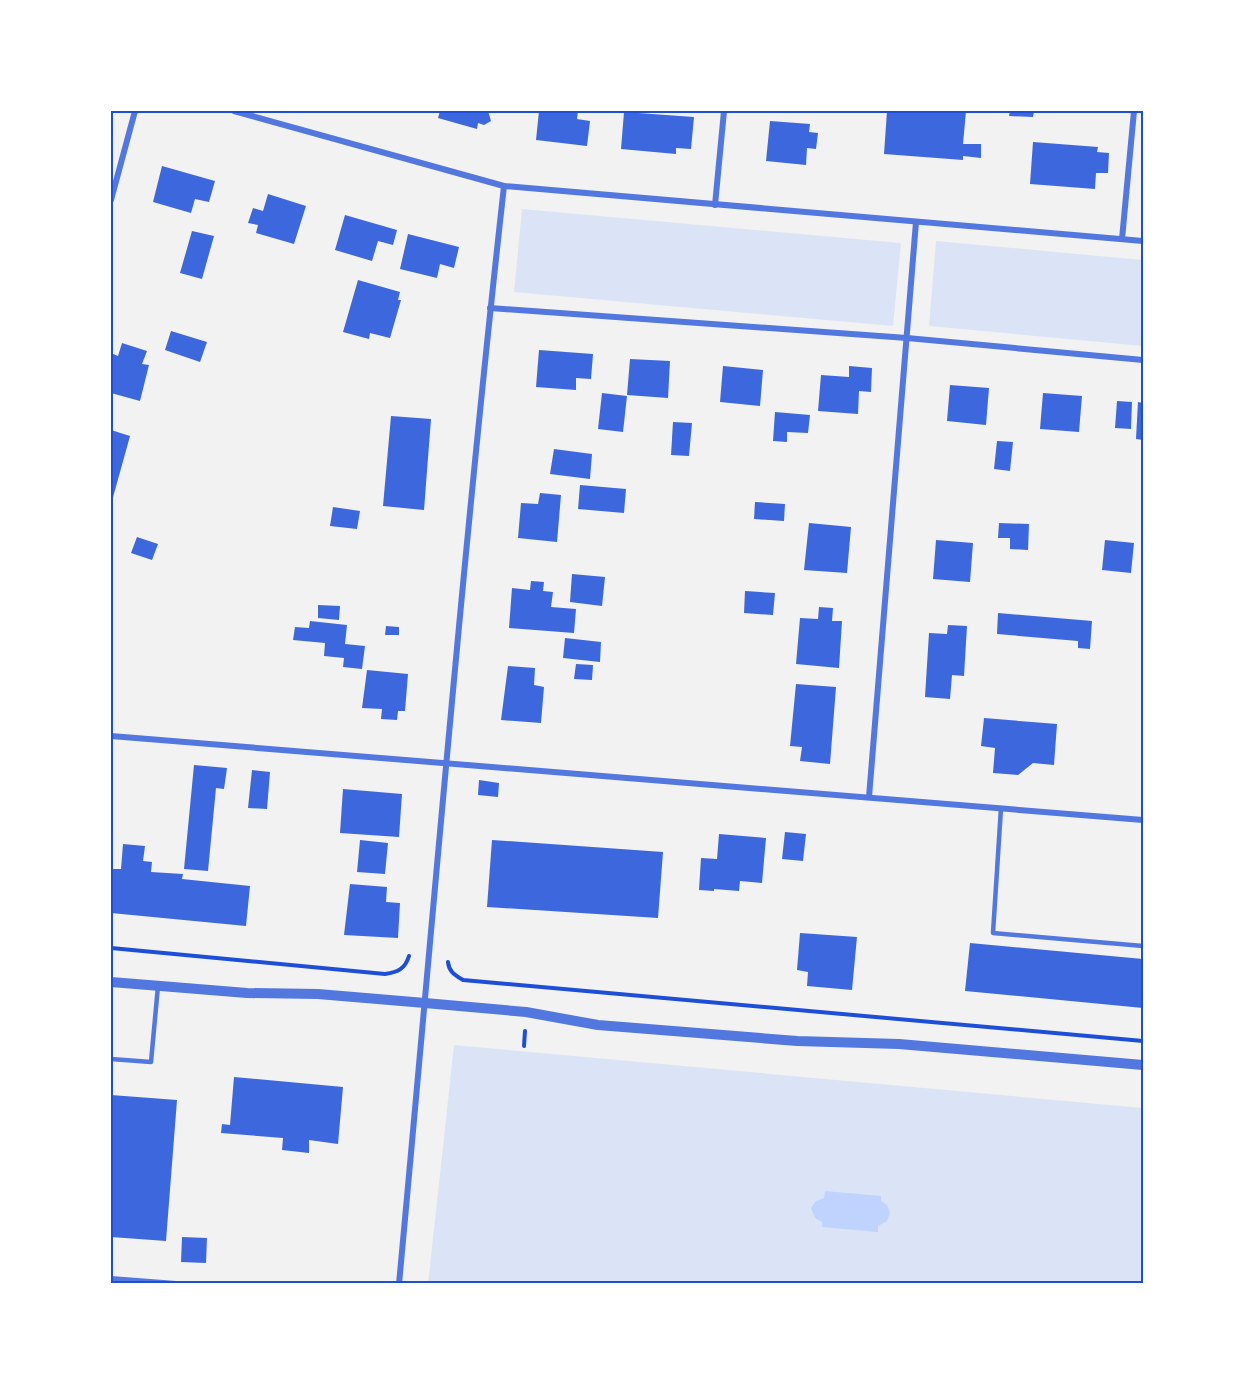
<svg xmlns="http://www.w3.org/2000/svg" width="1254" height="1395" font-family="Rubik,sans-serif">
<rect width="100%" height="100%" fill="#f2f2f2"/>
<g fill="#dbe4f7">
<polygon points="522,209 901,243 893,326 514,292"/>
<polygon points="936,241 1143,260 1143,346 929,326"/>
<polygon points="454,1045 1143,1108 1143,1284 428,1284"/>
</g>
<polygon fill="#bfd3fe" points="825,1191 881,1196 881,1201 887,1205 890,1213 887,1221 878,1226 878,1232 822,1227 822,1222 815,1218 811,1208 816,1201 824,1198"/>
<g fill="#3d67dc">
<polygon points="440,111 488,111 491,121 484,125 478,123 477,129 438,118"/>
<polygon points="539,111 578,111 577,119 590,121 587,146 536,140"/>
<polygon points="887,111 966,111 963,144 981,144 981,158 963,156 963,160 884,154"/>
<polygon points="1010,111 1034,111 1033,117 1009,116"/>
<polygon points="624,112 694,117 691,149 676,148 676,154 621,149"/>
<polygon points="770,121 810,124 809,132 818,133 816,149 807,148 806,165 766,161"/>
<polygon points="1033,142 1098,147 1097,152 1109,153 1108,173 1096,173 1095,189 1030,184"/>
<polygon points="162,166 215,181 209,202 195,199 191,213 153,202"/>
<polygon points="268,194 306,206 294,244 256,233 258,225 248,223 253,208 263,211"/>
<polygon points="345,215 397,230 393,245 378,241 372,261 335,250"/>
<polygon points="192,231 214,236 202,279 180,273"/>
<polygon points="408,234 459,247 454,268 440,264 437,278 400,269"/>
<polygon points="358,280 400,292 398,300 401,300 390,338 370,333 369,339 343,332"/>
<polygon points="171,331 207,342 200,362 165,350"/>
<polygon points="122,343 147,351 142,364 149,365 140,401 111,393 111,353 118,356"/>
<polygon points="539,350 593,354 591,379 576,378 576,390 536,387"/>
<polygon points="630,359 670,361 668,398 627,395"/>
<polygon points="723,366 763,370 760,406 720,402"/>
<polygon points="849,366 872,368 871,392 859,391 858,414 818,411 821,375 849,377"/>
<polygon points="950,385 989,388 986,425 947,421"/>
<polygon points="602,393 627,396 623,432 598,429"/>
<polygon points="1043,393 1082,396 1079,432 1040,429"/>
<polygon points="1117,401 1132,402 1131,429 1115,428"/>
<polygon points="1138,402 1143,403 1143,440 1136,439"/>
<polygon points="775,412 810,415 808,433 787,432 787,442 773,441"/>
<polygon points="391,416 431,419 424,510 383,506"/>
<polygon points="673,422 692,423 689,456 671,455"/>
<polygon points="111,430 130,436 112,501 111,501"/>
<polygon points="997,441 1013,442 1010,471 994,469"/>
<polygon points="554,449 592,454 590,479 550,474"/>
<polygon points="580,485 626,489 624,513 578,509"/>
<polygon points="540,493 561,495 557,542 518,538 521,503 538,504"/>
<polygon points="755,502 785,504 784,521 754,519"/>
<polygon points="333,507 360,511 357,529 330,526"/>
<polygon points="809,523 851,527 847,573 804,570"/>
<polygon points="999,523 1029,524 1028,550 1010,549 1010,538 998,538"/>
<polygon points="137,537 158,544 152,560 131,553"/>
<polygon points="936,540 973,543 970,582 933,579"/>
<polygon points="1105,540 1134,543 1131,573 1102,570"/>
<polygon points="572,574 605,577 602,606 570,602"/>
<polygon points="531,581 544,582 543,591 553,592 551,607 576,609 574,633 509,628 512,588 530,590"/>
<polygon points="745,591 775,593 773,615 744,613"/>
<polygon points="318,605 340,606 339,620 318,618"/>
<polygon points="819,607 833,608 832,621 842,621 839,668 796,664 800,618 818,619"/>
<polygon points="998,613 1092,621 1090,649 1078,648 1078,641 997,634"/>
<polygon points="310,621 347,625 345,644 365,646 362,669 343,667 344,658 324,656 325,643 293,640 295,627 309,628"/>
<polygon points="948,625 967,626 964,676 952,675 950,699 925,697 929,633 947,634"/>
<polygon points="386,626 399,627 399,635 385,635"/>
<polygon points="565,638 601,642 600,662 563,658"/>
<polygon points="576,664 593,665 592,680 574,679"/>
<polygon points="508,666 535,668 534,685 544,687 541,723 501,720"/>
<polygon points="367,670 408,674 405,711 398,711 397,720 381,719 382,709 362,708"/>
<polygon points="796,684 836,687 830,764 800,761 802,747 790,746"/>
<polygon points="984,718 1057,724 1054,765 1033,763 1018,775 993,773 995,748 981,746"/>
<polygon points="194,765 227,768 224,789 216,788 208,871 184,869"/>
<polygon points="252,770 270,772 267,809 248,808"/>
<polygon points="479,780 499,783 498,797 478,795"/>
<polygon points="343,789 402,794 399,837 340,833"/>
<polygon points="785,832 806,834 803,861 782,859"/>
<polygon points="719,834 766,838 762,883 740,881 739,891 714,889 714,891 699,890 701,858 717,859"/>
<polygon points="360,840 388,843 385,874 357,872"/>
<polygon points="492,840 663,852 658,918 487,907"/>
<polygon points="123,844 145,846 143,861 152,862 151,872 183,874 182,879 250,886 246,926 111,913 111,869 121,869"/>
<polygon points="350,884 387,887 386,902 400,903 398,938 344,935"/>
<polygon points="800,933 857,937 852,990 807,986 808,972 797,970"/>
<polygon points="970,943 1143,959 1143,1008 965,991"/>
<polygon points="234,1077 343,1087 338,1144 309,1140 309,1153 282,1150 283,1138 221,1133 222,1124 230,1125"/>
<polygon points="111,1095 177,1100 166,1241 111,1237"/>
<polygon points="182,1237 207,1238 206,1263 181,1262"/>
</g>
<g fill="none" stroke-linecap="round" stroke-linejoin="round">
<g stroke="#1d4ed8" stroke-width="4">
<path d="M111,948L385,974C398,972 405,969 409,956"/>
<path d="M448,962C449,972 455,975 463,980L1143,1041"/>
<polyline points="524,1046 525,1031"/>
</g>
<g stroke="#5277de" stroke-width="4.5">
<polyline points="1001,808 993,933 1143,946"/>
<polyline points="111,1059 151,1062 158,986"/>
</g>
<g stroke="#5277de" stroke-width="6">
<polyline points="234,111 504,186 1143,241"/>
<polyline points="111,200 135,111"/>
<polyline points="715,205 724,111"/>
<polyline points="1122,239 1134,111"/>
<polyline points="490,308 907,338 1143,360"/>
<polyline points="111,736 1143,820"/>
<polyline points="869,797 916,222"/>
<polyline points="111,1279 176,1284"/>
<path d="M399,1284C433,918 463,552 504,186"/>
</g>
<polyline stroke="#5277de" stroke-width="10" points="111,982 247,993 318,994 425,1003 526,1012 598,1025 797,1041 899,1044 1143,1065"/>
</g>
<rect width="1254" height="1395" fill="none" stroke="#ffffff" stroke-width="225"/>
<rect x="112" y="112" width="1030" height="1170" fill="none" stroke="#1d4ed8" stroke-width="2"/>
</svg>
